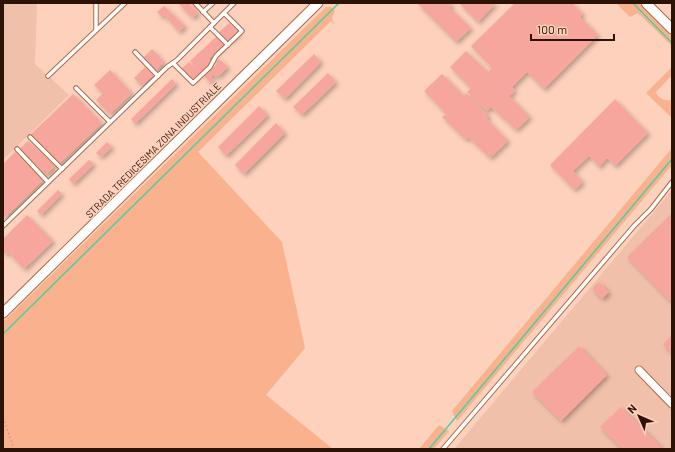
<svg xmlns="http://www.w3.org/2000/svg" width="675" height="452" font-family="Barlow,sans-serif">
<defs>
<filter id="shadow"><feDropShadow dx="2.5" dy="2.5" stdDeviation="2" flood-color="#0004"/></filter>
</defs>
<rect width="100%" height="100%" fill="#fdd1bc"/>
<g fill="#f1c0aa">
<polygon points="3,3 37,3 35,64 69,95 3,160"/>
<polygon points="672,190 672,449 454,449 589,289"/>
</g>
<g fill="#f9b18e">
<polygon points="616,3 639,3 672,37 672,46 638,13 630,17"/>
<polygon points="326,7 331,7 335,11 332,18 334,25 331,21 198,152 282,242 305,348 266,395 333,449 3,449 3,322"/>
<path d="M672,67V75L656,92C658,99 665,101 672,100V118L646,93Z"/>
<polygon points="672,148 672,165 457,421 452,411 457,405"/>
<polygon points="439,425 449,431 434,449 419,449"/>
</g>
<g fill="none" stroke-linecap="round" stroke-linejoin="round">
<g stroke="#4bcfa3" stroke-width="1.5">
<polyline points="633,3 672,43"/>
<polyline points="3,334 339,3"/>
<polyline points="429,449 672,159"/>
</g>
</g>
<g fill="#f6a69c" filter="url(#shadow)">
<polygon points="178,3 188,3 198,13 193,18"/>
<polygon points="417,3 453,3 449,7 471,28 456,42"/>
<polygon points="459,3 496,3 478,22"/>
<polygon points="515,3 572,3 583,14 580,17 598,35 544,89 527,72 512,87 515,91 509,96 530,117 516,130 491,107 487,111 467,92 471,88 450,67 466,51 488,72 492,68 471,46"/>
<polygon points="164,6 185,26 179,32 164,15 162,17 157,12"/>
<polygon points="229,23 239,33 229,42 219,32"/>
<polygon points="216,37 224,45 209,59 211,62 193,80 182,68 189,62 193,66 194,65 190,61"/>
<polygon points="152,49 164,62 156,70 144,57"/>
<polygon points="314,54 321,62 285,99 276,91"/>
<polygon points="219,59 228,67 219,76 218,75 216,77 213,74 210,76 214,80 211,83 204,76 217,64 215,62"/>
<polygon points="145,67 153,75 142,86 134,78"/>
<polygon points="110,70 132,93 110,114 96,100 103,93 94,85"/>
<polygon points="328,73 336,82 302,115 293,107"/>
<polygon points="442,74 464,96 466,93 489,116 486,118 508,141 490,158 468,137 466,140 442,117 446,114 424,91"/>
<polygon points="172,79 176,84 135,124 131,119"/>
<polygon points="73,94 102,123 59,164 30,135"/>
<polygon points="615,99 648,133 615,166 607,158 599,167 589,156 573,171 583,182 574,190 550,165"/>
<polygon points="259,106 268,115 226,156 218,147"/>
<polygon points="276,123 285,133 244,174 235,165"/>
<polygon points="28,141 55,166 46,175 20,149"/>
<polygon points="107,142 112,147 101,157 96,153"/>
<polygon points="15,152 43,180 3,219 3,164"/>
<polygon points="89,160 94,164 73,184 69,179"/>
<polygon points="58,190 62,194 41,215 37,211"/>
<polygon points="672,213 672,300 670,301 627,257"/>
<polygon points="27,215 53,241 24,269 8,252 5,254 3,252 3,239"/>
<polygon points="599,282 609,292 602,299 592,289"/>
<polygon points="672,335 672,353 663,344"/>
<polygon points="579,346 607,375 561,421 532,392"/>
<polygon points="621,407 663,449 622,449 600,427"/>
</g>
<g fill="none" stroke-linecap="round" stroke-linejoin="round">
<defs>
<g id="lane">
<polyline points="195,3 214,23"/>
<polyline points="203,12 213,3"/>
<polyline points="210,27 228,45"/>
<polyline points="96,30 96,3"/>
<polyline points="135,52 158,76"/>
<polyline points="173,63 193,83 210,67 216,56 242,31 224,13"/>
<polyline points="48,76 125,3"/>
<polyline points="76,88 110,122"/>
<polyline points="30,137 62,169"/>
<polyline points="17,149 48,182"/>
<polyline points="3,226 167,67 177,60 234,3"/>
<polyline points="443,449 634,226 651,209 672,182"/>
</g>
<polyline id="street" points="639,370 672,404"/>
<g id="secondary">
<polyline points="646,3 672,29"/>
<polyline points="3,313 318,3"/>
</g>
</defs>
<use href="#lane" stroke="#ac6a49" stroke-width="5.5"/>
<use href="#street" stroke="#ac6a49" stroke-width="9"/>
<use href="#secondary" stroke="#ac6a49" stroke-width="11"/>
<polyline stroke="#a17d6b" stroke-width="1" stroke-dasharray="1 3" stroke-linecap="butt" points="3,418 14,449"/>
<use href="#lane" stroke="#fff" stroke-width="3.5"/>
<use href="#street" stroke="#fff" stroke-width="7"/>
<use href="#secondary" stroke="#fff" stroke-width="9"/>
</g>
<g text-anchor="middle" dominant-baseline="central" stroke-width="3" stroke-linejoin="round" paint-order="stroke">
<g font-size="10" fill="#2d1306" stroke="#fdd1bc">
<text transform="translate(153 150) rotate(-45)">STRADA TREDICESIMA ZONA INDUSTRIALE</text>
</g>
</g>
<rect width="675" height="452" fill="none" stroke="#2d1306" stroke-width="8"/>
<g transform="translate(639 416) rotate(315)" stroke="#fdd1bc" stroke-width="3" paint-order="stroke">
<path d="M0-3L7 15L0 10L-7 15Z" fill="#2d1306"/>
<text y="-6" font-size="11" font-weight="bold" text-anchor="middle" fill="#2d1306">N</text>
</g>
<path d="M531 34v6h83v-6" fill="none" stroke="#2d1306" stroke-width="2"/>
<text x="537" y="34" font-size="12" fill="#2d1306" stroke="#fdd1bc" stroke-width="3" paint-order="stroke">100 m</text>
</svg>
